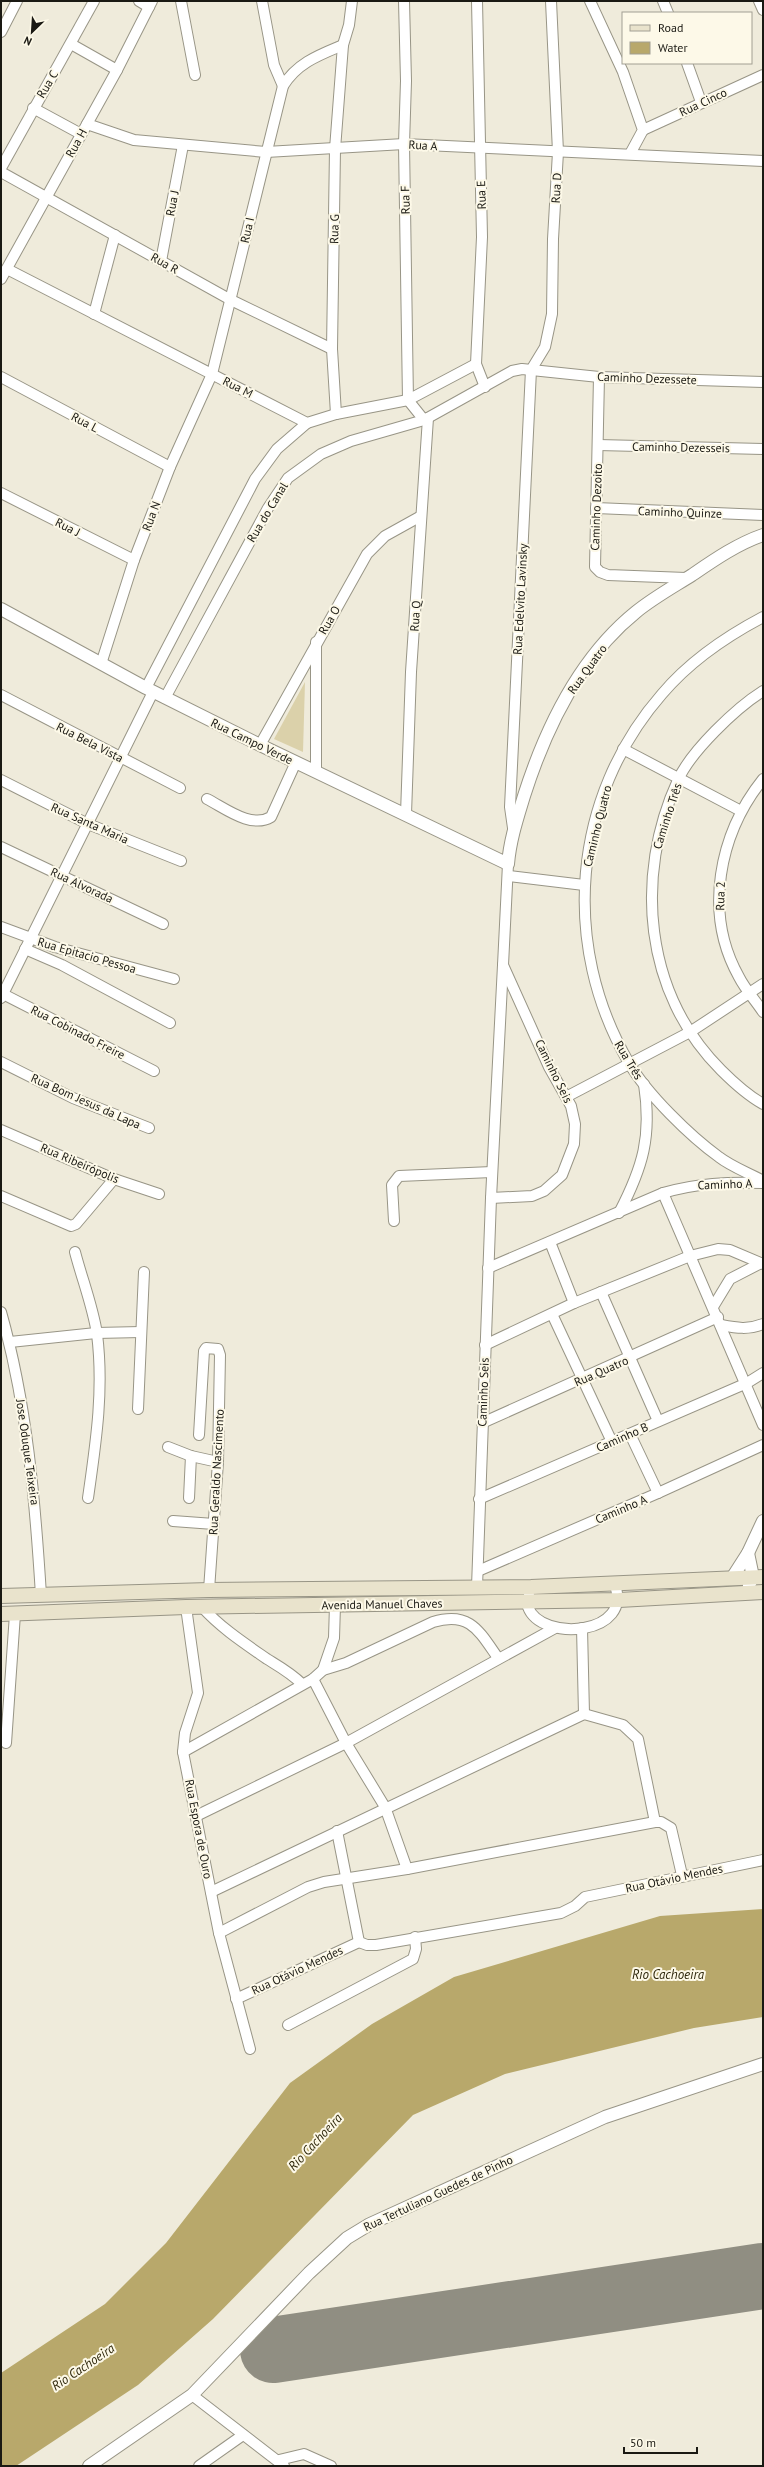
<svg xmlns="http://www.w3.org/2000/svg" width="764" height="2467" font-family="'PT Sans',sans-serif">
<rect width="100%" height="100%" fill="#efebdb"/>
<polygon fill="#dbd1aa" points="305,682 303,752 274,739"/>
<polygon fill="#b8a86b" points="763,1909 763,2017 694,2028 505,2074 413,2115 213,2319 138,2385 16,2466 1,2466 1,2373 105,2304 166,2243 290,2083 372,2024 454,1977 660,1916"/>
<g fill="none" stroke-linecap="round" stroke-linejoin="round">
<polyline stroke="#908e82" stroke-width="66" points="273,2350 763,2276"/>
<defs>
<g id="minor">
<polyline points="139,1 149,7"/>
<polyline points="181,1 195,75"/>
<polyline points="262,1 274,65 283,86"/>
<polyline points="404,1 406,81 404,144 408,400 424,420"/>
<polyline points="477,1 482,237 476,364 485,387"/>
<polyline points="590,1 623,72 643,130 630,154"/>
<polyline points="663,1 668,13"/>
<polyline points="759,1 763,10"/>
<polyline points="1,32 17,1"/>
<polyline points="71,44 117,70"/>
<polyline points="687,63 701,102"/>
<polyline points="33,108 81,134"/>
<polyline points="87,124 134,140 266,152 404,144 763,161"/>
<polyline points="643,130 763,75"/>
<polyline points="1,168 94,1"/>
<polyline points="1,172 231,300 332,349"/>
<polyline points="161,261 183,145"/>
<polyline points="7,269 307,423 336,414 408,400 476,364"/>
<polyline points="1,279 117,70 152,1"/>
<polyline points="94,314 115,235"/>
<polyline points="1,377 170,467"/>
<polyline points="599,377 595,567 600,572 608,575 686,578"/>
<polyline points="336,414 332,349 335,149 343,45 349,25 352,1"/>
<polyline points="598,445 763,449"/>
<polyline points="1,493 134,560"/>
<polyline points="596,508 763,515"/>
<path d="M763,617C727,636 689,662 662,694C572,797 560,945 629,1063C647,1094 690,1136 719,1157C732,1167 749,1173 763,1181"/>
<path d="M101,664L134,560L170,467L212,374L283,86C297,63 319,55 343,45"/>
<polyline points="146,688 255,479 277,449 307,423"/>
<path d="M763,691C736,708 691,751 678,780C634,876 644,993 721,1070C733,1082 747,1095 763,1104"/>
<polyline points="1,695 180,788"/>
<polyline points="165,698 268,508 288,478 321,454 351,441 424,420 512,371 522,369 599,377 763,382"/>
<polyline points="260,745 367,554 385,536 421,516"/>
<polyline points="623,749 741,811"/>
<polyline points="316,771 316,642"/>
<path d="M763,779C719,834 703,913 739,977C745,989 755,1000 763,1012"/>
<polyline points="1,780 88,824 181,861"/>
<path d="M207,799C225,808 251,829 271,817L296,762"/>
<polyline points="406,814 411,672 428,418"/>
<polyline points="513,828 510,807 531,370 545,347 552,314 553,239 558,152 551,1"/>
<polyline points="1,847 163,924"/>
<polyline points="509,876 584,885"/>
<polyline points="1,927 55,947 174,979"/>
<polyline points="25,949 62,965 170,1023"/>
<polyline points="1,993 154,1071"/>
<polyline points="1,998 153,692"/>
<polyline points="1,1062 73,1098 149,1128"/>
<polyline points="566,1097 690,1032 763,984"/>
<polyline points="1,1130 114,1179 159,1194"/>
<polyline points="663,1193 763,1425"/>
<polyline points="1,1196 71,1226 76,1224 114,1179"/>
<polyline points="491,1198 532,1196 544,1191 562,1175 574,1144 575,1124 571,1106 549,1067 503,965 508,864"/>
<path d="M619,1213C643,1167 652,1136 644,1084"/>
<polyline points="394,1221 392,1185 399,1176 492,1172"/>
<polyline points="550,1242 574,1303"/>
<path d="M75,1252C82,1279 93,1307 97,1334C104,1390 96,1442 88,1498"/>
<path d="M488,1268L663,1193C697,1183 728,1182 763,1183"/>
<polyline points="601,1292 658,1421"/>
<polyline points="713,1307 730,1279 761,1263"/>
<path d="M1,1312C27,1404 35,1499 41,1595"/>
<polyline points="552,1314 612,1442"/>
<path d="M721,1325C737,1328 748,1330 763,1324"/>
<polyline points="10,1342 96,1333 141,1332"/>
<polyline points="485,1345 574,1303 690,1256 718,1249 730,1250 763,1264"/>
<polyline points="138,1409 144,1272"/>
<polyline points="482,1423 718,1317"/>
<polyline points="630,1434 658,1493"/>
<polyline points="199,1435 204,1351 206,1348 218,1349 220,1355 218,1462 209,1590"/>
<polyline points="168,1447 191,1456 218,1462"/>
<polyline points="189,1498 191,1456"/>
<polyline points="479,1499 747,1383 763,1373"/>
<polyline points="173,1521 214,1524"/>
<polyline points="478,1571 658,1493 763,1445"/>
<polyline points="477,1587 491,1198 503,965"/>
<path d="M529,1595L528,1607C541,1643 636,1635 614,1583"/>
<polyline points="186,1607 198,1693 185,1733 183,1752 219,1933 250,2049"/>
<path d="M202,1607C221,1628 244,1643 267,1659C280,1667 291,1673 302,1684"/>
<polyline points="582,1628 584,1714"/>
<polyline points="323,1670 334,1638 335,1605"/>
<polyline points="313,1679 346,1743 385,1807 407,1869"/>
<polyline points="6,1743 15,1614"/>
<path d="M183,1752L313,1679L323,1670L346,1663L433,1622C470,1611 479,1631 498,1658"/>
<polyline points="196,1816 346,1743 555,1628"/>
<polyline points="337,1831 359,1942"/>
<polyline points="211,1892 584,1714 623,1725 638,1739 655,1822 661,1822 671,1828 682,1875"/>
<polyline points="219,1933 308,1887 324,1882 407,1869 655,1822"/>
<polyline points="359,1942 367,1945 376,1945 561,1913 575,1906 585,1897 763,1860"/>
<polyline points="236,1999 359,1942"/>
<polyline points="288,2025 413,1959 416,1949 415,1937"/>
<polyline points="192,2395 284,2466"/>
<polyline points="279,2460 304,2454 331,2466"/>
<polyline points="199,2466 243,2435"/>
</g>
<g id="tertiary">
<path d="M1,609L146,688L260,745L508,864C510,840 517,819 524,796C545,730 580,657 636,612C653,598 673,587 692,575C714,560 737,544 763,535"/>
<polyline points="748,1553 753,1577 749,1585"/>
<polyline points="732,1578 748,1553 763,1521"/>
<polyline points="89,2466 192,2395 309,2273 347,2238 370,2224 605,2117 763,2064"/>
</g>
<g id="secondary">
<polyline points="1,1596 209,1590 531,1587 763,1577"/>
<polyline points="1,1614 186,1607 619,1600 763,1592"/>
</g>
</defs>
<use href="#minor" stroke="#989586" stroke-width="12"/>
<use href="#tertiary" stroke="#989586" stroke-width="14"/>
<use href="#secondary" stroke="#989586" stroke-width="16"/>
<use href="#minor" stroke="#fff" stroke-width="10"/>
<use href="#tertiary" stroke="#fff" stroke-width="12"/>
<use href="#secondary" stroke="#e9e3cc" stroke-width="14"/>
</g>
<g text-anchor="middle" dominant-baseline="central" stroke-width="4" stroke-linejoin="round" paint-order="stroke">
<g font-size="12" fill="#1a1913" stroke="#fdf9e8">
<text transform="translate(47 84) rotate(-59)">Rua C</text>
<text transform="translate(703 102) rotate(-25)">Rua Cinco</text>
<text transform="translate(76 143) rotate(-61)">Rua H</text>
<text transform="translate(423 145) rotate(3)">Rua A</text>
<text transform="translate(556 188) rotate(-87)">Rua D</text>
<text transform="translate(481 195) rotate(-92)">Rua E</text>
<text transform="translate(405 200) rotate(-91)">Rua F</text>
<text transform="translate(172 203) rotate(-79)">Rua J</text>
<text transform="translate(334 229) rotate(-89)">Rua G</text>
<text transform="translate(247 230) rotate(-77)">Rua I</text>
<text transform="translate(165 263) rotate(29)">Rua R</text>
<text transform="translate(647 378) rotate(2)">Caminho Dezessete</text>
<text transform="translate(238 387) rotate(27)">Rua M</text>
<text transform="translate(85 422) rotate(28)">Rua L</text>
<text transform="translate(681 447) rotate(1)">Caminho Dezesseis</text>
<text transform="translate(596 507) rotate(-88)">Caminho Dezoito</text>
<text transform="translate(267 512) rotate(-59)">Rua do Canal</text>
<text transform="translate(680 512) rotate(2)">Caminho Quinze</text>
<text transform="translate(151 516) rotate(-69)">Rua N</text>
<text transform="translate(68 527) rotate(27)">Rua J</text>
<text transform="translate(520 599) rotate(-87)">Rua Edelvito Lavinsky</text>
<text transform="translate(415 616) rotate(-86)">Rua Q</text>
<text transform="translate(329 620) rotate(-60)">Rua O</text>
<text transform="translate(587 669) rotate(-54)">Rua Quatro</text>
<text transform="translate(252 741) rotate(26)">Rua Campo Verde</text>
<text transform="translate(90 742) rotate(27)">Rua Bela Vista</text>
<text transform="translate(667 816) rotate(-72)">Caminho Três</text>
<text transform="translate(90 823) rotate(24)">Rua Santa Maria</text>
<text transform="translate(597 826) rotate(-76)">Caminho Quatro</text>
<text transform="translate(82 885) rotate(25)">Rua Alvorada</text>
<text transform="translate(720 896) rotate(-89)">Rua 2</text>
<text transform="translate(87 955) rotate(16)">Rua Epitacio Pessoa</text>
<text transform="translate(78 1032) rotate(27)">Rua Cobinado Freire</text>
<text transform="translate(629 1060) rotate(59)">Rua Três</text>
<text transform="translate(554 1071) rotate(64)">Caminho Seis</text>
<text transform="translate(86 1101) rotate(24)">Rua Bom Jesus da Lapa</text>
<text transform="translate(80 1163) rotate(23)">Rua Ribeirópolis</text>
<text transform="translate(725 1184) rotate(-2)">Caminho A</text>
<text transform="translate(601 1371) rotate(-24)">Rua Quatro</text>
<text transform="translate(483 1392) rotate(-88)">Caminho Seis</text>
<text transform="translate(622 1437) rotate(-24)">Caminho B</text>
<text transform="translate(28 1452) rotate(82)">Jose Oduque Teixeira</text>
<text transform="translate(216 1472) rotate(-87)">Rua Geraldo Nascimento</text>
<text transform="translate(621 1509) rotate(-23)">Caminho A</text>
<text transform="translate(382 1604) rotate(-1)">Avenida Manuel Chaves</text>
<text transform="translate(199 1829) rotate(79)">Rua Espora de Ouro</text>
<text transform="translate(674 1878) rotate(-12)">Rua Otávio Mendes</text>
<text transform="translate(297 1970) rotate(-25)">Rua Otávio Mendes</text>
<text transform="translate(438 2193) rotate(-25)">Rua Tertuliano Guedes de Pinho</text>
</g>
<g font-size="13" font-style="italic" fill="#30290d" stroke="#fdf9e8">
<text x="668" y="1974">Rio Cachoeira</text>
<text transform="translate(315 2142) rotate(-47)">Rio Cachoeira</text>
<text transform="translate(83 2367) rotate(-34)">Rio Cachoeira</text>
</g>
</g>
<rect width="764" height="2467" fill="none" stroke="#1a1913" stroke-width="4"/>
<rect x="622" y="12" width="130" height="52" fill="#fdf9e8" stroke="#a29f93"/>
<rect x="630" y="25" width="20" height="6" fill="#e9e3cc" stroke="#a29f93"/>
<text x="658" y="32" font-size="12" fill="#1a1913">Road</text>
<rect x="630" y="42" width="20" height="12" fill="#b8a86b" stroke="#a29f93"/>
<text x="658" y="52" font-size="12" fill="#1a1913">Water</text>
<g transform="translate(32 32) rotate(205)" stroke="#fdf9e8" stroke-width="3" paint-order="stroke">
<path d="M0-3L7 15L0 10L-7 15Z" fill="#1a1913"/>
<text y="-6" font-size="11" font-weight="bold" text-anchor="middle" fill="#1a1913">N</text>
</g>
<path d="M624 2447v6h73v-6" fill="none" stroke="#1a1913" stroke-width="2"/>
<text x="630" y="2447" font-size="12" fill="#1a1913" stroke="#fdf9e8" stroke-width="3" paint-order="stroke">50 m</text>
</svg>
